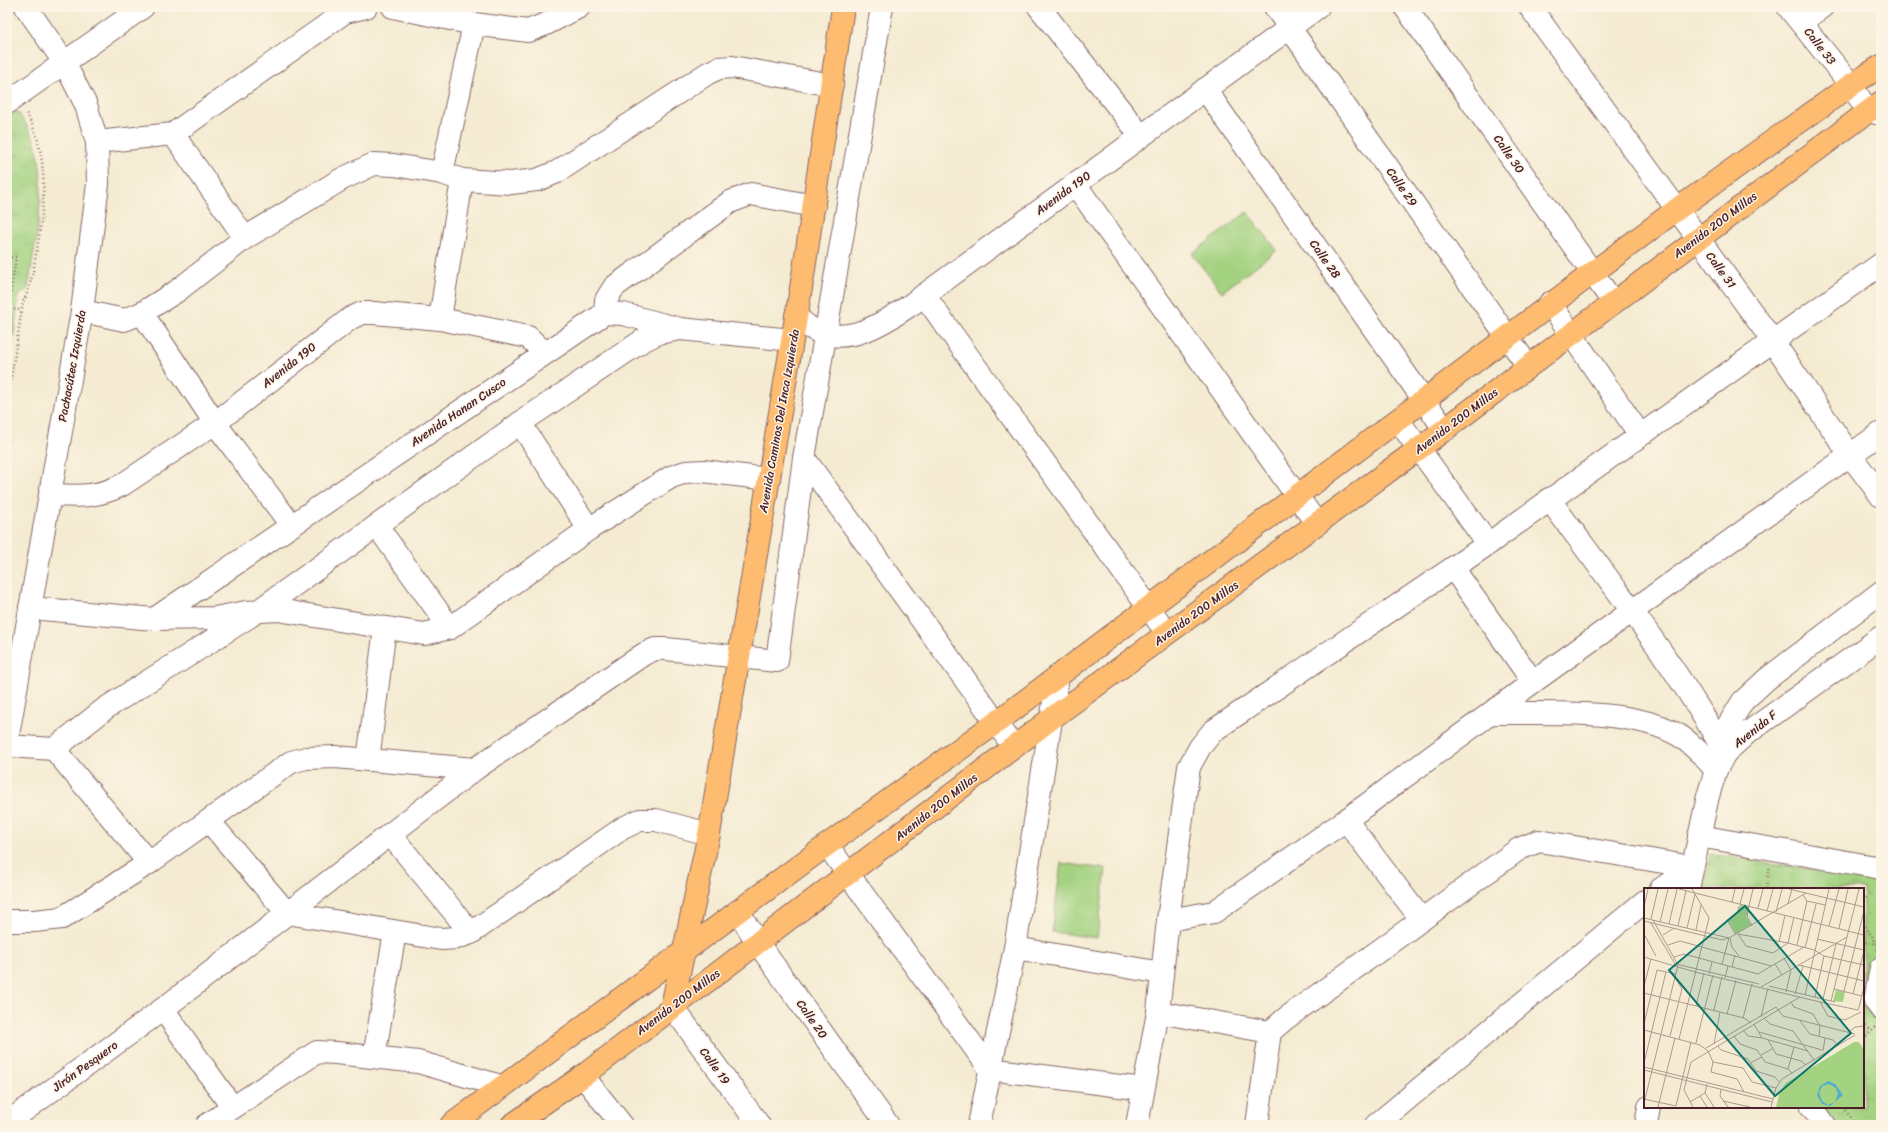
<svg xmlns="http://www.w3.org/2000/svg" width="1888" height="1132" font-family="Sriracha,sans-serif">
<defs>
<pattern id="grass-tufts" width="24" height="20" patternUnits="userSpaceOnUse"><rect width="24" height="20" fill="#a3d280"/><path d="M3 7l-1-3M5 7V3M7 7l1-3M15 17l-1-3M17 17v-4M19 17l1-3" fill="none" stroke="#8eb46f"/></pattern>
</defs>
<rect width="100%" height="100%" fill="#fcf5e5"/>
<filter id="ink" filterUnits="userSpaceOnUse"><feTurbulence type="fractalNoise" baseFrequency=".025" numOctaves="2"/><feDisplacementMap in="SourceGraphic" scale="8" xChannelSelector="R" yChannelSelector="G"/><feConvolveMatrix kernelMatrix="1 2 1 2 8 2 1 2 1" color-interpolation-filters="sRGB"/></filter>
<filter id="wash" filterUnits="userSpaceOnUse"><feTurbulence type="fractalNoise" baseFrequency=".012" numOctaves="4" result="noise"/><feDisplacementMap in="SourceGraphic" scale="16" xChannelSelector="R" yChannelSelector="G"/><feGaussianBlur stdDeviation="0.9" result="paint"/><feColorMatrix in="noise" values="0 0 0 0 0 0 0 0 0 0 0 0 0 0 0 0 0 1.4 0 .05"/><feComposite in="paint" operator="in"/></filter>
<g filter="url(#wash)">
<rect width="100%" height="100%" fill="#f4ebd2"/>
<g fill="url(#grass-tufts)" stroke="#767856">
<path d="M7,104L13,113L17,111C24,121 31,131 35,143C49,183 34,247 28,289L19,295L7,383Z"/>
<polygon points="1710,854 1881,880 1881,927 1869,1008 1881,1024 1881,1125 1832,1125 1818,1107 1863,1107 1863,889 1705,889"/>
</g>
<g fill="#a3d280" stroke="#767856">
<polygon points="1247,212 1277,250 1222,292 1192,254"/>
<polygon points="1061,863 1106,869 1097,938 1052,932"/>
</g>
</g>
<g filter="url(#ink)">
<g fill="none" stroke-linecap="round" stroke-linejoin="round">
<defs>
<g id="minor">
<polyline points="393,7 474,24 528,31 546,24 579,7"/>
<polyline points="1039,7 1141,136"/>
<polyline points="1275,7 1528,366"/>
<polyline points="1405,7 1613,302"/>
<polyline points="1530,7 1772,340 1850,455 1881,496"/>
<polyline points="1788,7 1851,85 1868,111 1881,114"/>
<polyline points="1801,22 1822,7"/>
<polyline points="1205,89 1445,430"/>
<polyline points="7,103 143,7"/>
<polyline points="173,134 245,238"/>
<polyline points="97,142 173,134 345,12 366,7"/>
<polyline points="442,173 474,24"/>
<polyline points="1075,184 1317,524"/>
<polyline points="924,295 1167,633"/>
<polyline points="1550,303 1640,435"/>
<polyline points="82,311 124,320 142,313 177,291 245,238 342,179 374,164 394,165 442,173 462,180 511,183 537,180 557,172 708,73 719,68 732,67 832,85"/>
<polyline points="142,313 215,423 291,525"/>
<polyline points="605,313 606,300 614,287 730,202 751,194 814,206"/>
<path d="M796,316C801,320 805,325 811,328C845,349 884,323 912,304L1318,7"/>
<polyline points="440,319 462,180"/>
<polyline points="1398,420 1488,544"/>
<polyline points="520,423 589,529"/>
<polyline points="804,458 1014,747"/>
<path d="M50,495C78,496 96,498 122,485L215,423L351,318L362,313H374L440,319L528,337L545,353"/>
<path d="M1549,499C1610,582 1675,663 1725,753"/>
<polyline points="377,526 450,628"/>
<polyline points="1453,568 1533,682"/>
<polyline points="30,608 154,619 215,618 246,612 278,610 424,634 450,628 589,529 671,477 686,472 703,471 769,479"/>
<polyline points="154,619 605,313 623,314 680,329 792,340"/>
<path d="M1491,713C1546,714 1633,707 1680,736C1694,745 1705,758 1716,770"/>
<polyline points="7,741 82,311 98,184 97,142 86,105 64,62 26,7"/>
<polyline points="7,746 54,749 149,863"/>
<polyline points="54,749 106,708 258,611 520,423 642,341 659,333 680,329"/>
<polyline points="1725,753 1727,727 1743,701 1767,679 1881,592"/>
<polyline points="368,760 385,628"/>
<polyline points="1346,820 1421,919"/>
<polyline points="209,821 287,913 441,939 457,938 471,933 623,828 640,820 656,820 709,834"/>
<polyline points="390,834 471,933"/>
<polyline points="1699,836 1881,868"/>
<polyline points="827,845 990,1069 1143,1089"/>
<polyline points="1661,889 1692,867"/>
<polyline points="1688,889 1708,796 1716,770 1725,753 1746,734 1881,637"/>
<polyline points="738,911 757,942 888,1125"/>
<polyline points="1168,920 1214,912 1346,820 1533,682 1881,433"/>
<polyline points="7,921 34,921 62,918 149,863 291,762 306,758 335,757 475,769"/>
<polyline points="1015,948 1162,973"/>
<polyline points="1881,968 1875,1001 1881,1009"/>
<polyline points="672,1006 759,1125"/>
<polyline points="163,1009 232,1107"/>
<polyline points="1158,1012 1270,1032"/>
<polyline points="374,1057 395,932"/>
<polyline points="583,1076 622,1125"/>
<polyline points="1812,1107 1825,1125"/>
<polyline points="7,1123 163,1009 475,769 644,654 655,649 666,649 777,661 804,458 882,7"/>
<polyline points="207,1125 317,1052 336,1053 418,1062 501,1086"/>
<polyline points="979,1125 1015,948 1058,676"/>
<polyline points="1137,1125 1158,1012 1168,920 1189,767 1200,747 1213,731 1488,544 1881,264"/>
<polyline points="1257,1125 1270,1032 1285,1019 1519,849 1539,841 1692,867"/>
<polyline points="1376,1125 1645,901"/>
<polyline points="1646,1125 1649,1107"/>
</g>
<g id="major">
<polyline points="672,1006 709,834 803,276 843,7"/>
<polyline points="451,1125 827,845 997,722 1676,210 1851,85 1881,66"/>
<polyline points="512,1125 583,1076 1052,718 1420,448 1881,102"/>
</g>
</defs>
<use href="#minor" stroke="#866665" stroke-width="24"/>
<use href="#major" stroke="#866665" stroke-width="24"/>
<g stroke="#866665" stroke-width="2.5" stroke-dasharray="1 3" stroke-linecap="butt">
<polyline points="7,70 11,76"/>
<polyline points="7,258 16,257 10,297"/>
<polyline points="7,293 11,303 7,312"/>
<polyline points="10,309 22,310"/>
<polyline points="7,366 10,378"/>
<path d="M7,404L23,302C31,287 33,271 36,255C44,210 51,154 26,113"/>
<polyline points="7,436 9,439 7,448"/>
<polyline points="1766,889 1769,868"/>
<polyline points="1863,901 1867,897"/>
<polyline points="1863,923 1877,944 1863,942"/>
<polyline points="1877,950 1881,918"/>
<polyline points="1863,1023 1871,1031"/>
<polyline points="1863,1039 1876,1027"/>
<polyline points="1843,1107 1856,1125"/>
</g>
<use href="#minor" stroke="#fff" stroke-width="22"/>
<use href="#major" stroke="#febc71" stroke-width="22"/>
</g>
</g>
<g text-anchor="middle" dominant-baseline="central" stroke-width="3" stroke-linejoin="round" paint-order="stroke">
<g font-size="12" fill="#4a1f2b" stroke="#fcf5e5">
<text transform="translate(1820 46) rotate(52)">Calle 33</text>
<text transform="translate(1509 154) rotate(55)">Calle 30</text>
<text transform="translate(1402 187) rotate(55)">Calle 29</text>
<text transform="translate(1063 193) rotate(-36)">Avenida 190</text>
<text transform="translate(1715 225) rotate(-37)">Avenida 200 Millas</text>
<text transform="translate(1325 259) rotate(55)">Calle 28</text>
<text transform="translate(1721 270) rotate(54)">Calle 31</text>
<text transform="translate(289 365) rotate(-38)">Avenida 190</text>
<text transform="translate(72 366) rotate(-80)">Pachacútec Izquierda</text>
<text transform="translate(458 412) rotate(-34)">Avenida Hanan Cusco</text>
<text transform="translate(779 421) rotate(-80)">Avenida Caminos Del Inca Izquierda</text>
<text transform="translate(1456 421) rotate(-37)">Avenida 200 Millas</text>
<text transform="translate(1196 613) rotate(-36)">Avenida 200 Millas</text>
<text transform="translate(1755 729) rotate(-38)">Avenida F</text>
<text transform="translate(936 807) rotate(-38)">Avenida 200 Millas</text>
<text transform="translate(678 1002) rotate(-37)">Avenida 200 Millas</text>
<text transform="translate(812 1019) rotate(55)">Calle 20</text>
<text transform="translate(85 1066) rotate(-36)">Jirón Pesquero</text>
<text transform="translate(715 1066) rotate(54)">Calle 19</text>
</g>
</g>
<g transform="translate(1644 888)">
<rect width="220" height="220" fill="#f4ebd2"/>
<path d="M96,16L105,19L102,29L107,37L92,46L84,32L94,26ZM192,102L201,104L199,114L189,113ZM210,154H215L220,162V219H132L136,203L142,195Z" fill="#a3d280"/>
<path d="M184,193L191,196L199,207L186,218L178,216L173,207L176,198ZM185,196L192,200L194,206L191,214L184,217L178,213L175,205L178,198Z" fill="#52aed0" fill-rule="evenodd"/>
<path fill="none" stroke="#b0998f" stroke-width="1" d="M35,1L220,47M145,1L220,19M159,7L163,13L181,17M88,14L91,1M96,16L100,1M144,16L148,1M105,18L103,29L108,38M105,18L109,1M0,19L4,1M114,20L119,1M123,23L129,1M132,24L138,1M0,30L85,50L162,5M7,31L14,1M0,33L78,52L85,50M16,34L24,1M7,35L31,76M25,36L33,1M34,38L42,3M185,38L195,1M43,40L51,6M195,40L204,1M52,42L57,17M0,46L12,68M94,46L144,55L170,62L180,68L220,77M94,46L102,58L129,65L144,55L150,29M19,47L30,40M92,47L83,32L93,26L95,18M86,50L88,59L95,68M173,51L220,62M135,54L141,27M24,57L36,53L127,78M153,57L163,13M161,60L172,16M0,69L51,84L176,114L214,122L215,119M30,69L40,66L114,86L160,59M140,70L147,82L142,104M32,76L115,96M78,76L85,50M131,76L138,87M155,77L220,93M88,79L91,67M65,86L68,74M81,90L84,78M0,98L7,71M125,98L191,114M117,99L203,49M190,101L218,108M200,103L220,23M0,105L100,130L107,135M151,106L159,78M209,106L220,63M161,107L185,1M171,109L180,68M179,111L192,56M187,113L215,1M147,114L150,119L169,126L176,138L175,148M176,114L184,128L192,130L201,132L217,124M52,118L60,85M215,119L220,99M70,122L78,89M83,126L92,92M117,129L124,100M99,130L108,96M120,130L126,136L149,143L170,172M156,133L166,146L189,152L194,158M0,136L13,82L32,86M110,136L118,150L164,163M0,142L56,157L64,163L69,174L99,180L108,194L132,200M99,142L104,148L118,150M115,144L178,162M205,144L211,139L220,138M26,148L38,101L31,90M90,148L96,156L113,162L121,174L144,181L148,185M35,151L65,30L48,1M124,152L132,166L157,173L162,177M52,155L69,87M70,156L76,124M74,158L77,162L104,171L112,183L131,189L135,194M62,160L132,119L139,128L211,146M179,163L181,150M117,167L128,161M69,174L67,184L93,191L100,204M0,175L22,84M106,175L118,169M0,179L129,211M144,181L150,159M0,182L128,214M63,196L61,205L70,219M77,201L76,208L84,219M56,208L63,219M0,211L32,218L47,154M79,213L106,219M46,214L61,205M0,215L34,77L9,32M14,219L31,150M49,219L40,202L47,174L156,109M127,219L132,200L138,191L211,147"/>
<path fill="#0f766e" fill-opacity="0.15" stroke="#0f766e" stroke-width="2" d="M101,18L207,145L131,208L25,82Z"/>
<rect width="220" height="220" fill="none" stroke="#4a1f2b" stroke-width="2"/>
</g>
<rect width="1888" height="1132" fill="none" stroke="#fcf5e5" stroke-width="24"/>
</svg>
